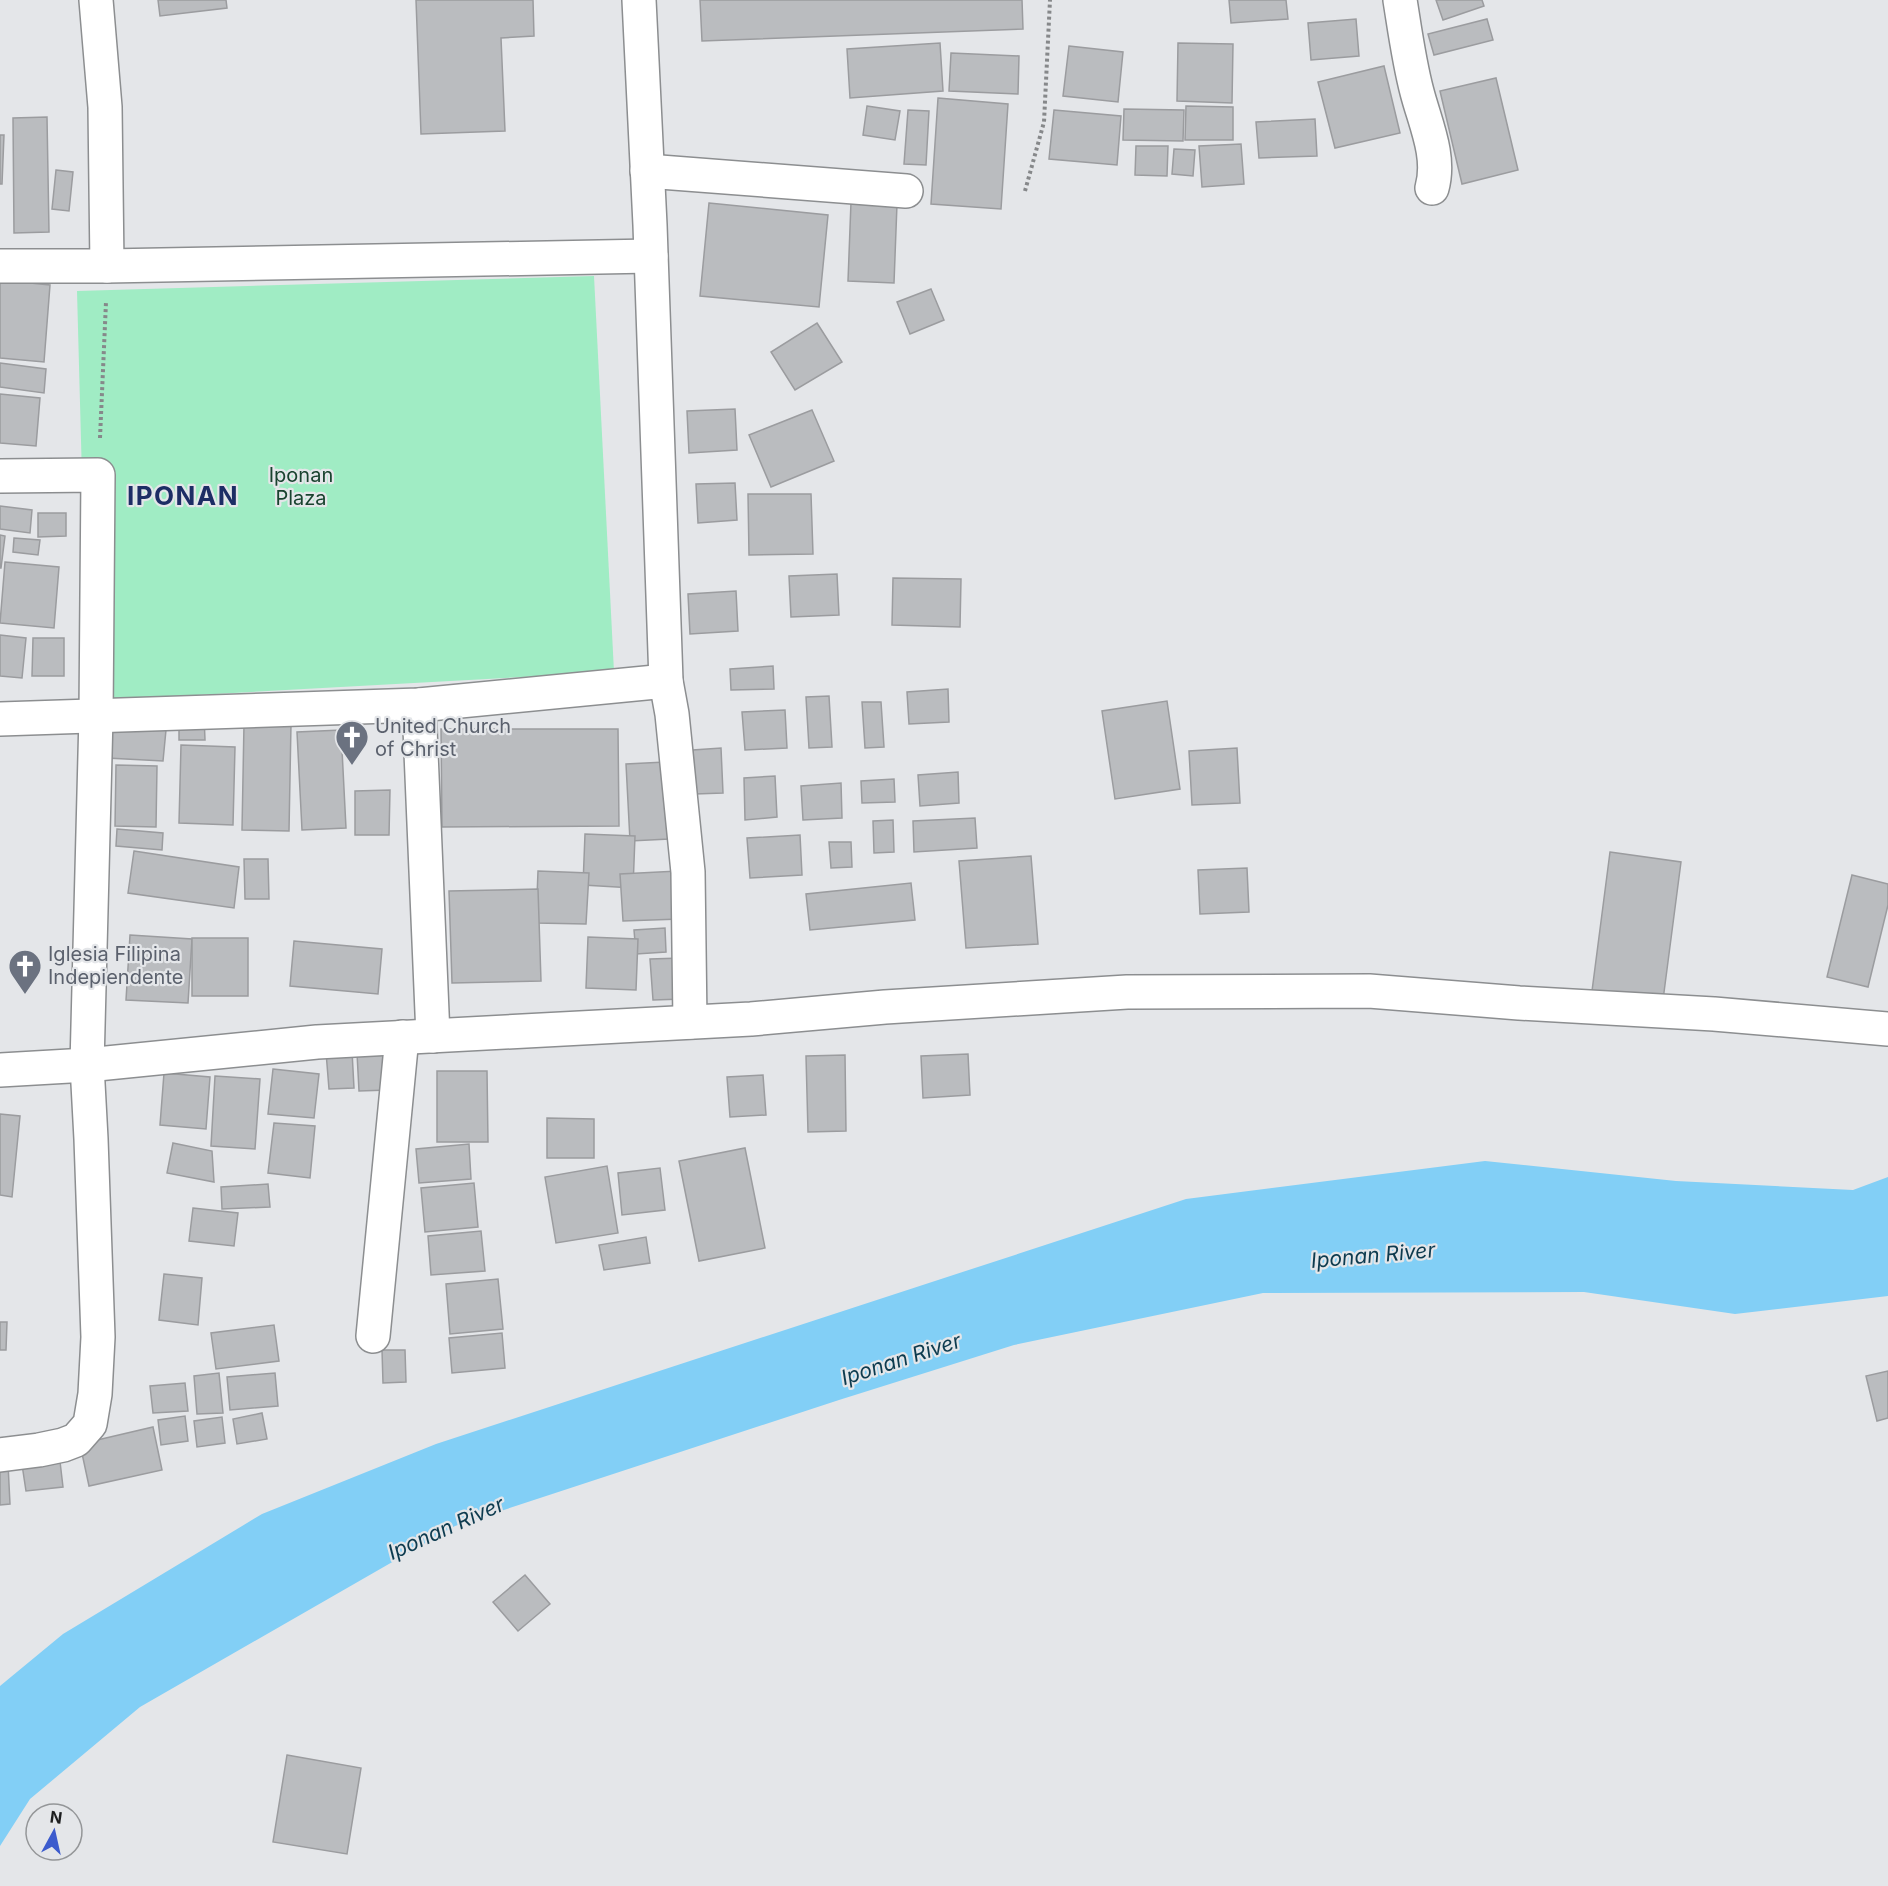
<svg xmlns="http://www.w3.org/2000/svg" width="1888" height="1886" font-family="Inter,sans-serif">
<rect width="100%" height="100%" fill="#e4e6e9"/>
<polygon fill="#a0ecc4" points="594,276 614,672 88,701 77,291"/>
<polygon fill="#82cff6" points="1485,1161 1676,1181 1853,1190 1888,1177 1888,1296 1735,1314 1584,1292 1263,1293 1014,1345 839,1400 455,1526 140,1707 30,1799 0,1846 0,1686 63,1634 262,1514 436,1444 1186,1199"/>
<g fill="#babcbf" stroke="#9b9c9f" stroke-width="1.5">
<polygon points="158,0 226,0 227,8 160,16"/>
<polygon points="416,0 533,0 534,36 501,38 505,131 421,134"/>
<polygon points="700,0 1022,0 1023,29 702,41"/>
<polygon points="1229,0 1286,0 1288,19 1231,23"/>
<polygon points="1436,0 1482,0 1484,6 1443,20"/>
<polygon points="1356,19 1359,56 1311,60 1308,23"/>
<polygon points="1487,19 1493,40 1434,55 1428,34"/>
<polygon points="940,43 943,91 850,98 847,49"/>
<polygon points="1178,43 1233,44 1232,103 1177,101"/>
<polygon points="1069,46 1123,52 1118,102 1063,96"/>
<polygon points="951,53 1019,56 1018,94 949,91"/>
<polygon points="1384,66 1400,133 1335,148 1318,82"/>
<polygon points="1496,78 1518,170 1462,184 1440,91"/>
<polygon points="938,98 1008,104 1001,209 931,204"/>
<polygon points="867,106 900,111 895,140 863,135"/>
<polygon points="1186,106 1233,107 1233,140 1185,140"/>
<polygon points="1124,109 1184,110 1183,141 1123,140"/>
<polygon points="908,110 929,111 926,165 904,164"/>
<polygon points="1054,110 1121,116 1117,165 1049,159"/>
<polygon points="47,117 49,232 14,233 13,118"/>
<polygon points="1315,119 1317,156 1259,158 1256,122"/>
<polygon points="0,135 4,135 2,184 0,184"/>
<polygon points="1241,144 1244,184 1202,187 1199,146"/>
<polygon points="1136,146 1168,146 1167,176 1135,175"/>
<polygon points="1174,149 1195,150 1193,176 1172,174"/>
<polygon points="56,170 73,172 69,211 52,209"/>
<polygon points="851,202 897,204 894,283 848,281"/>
<polygon points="709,203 828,215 819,307 700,296"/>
<polygon points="0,280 50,285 44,362 0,358"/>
<polygon points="931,289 944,320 910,334 897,302"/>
<polygon points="817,323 842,362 795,390 771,352"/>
<polygon points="0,363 46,369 44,393 0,387"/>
<polygon points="0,394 40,398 36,446 0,443"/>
<polygon points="735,409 737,450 689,453 687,411"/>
<polygon points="812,410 834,461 771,487 749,435"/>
<polygon points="735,483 737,520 698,523 696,484"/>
<polygon points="748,494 811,494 813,554 749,555"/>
<polygon points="0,506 32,510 30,533 0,529"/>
<polygon points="38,513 66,513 66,536 38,537"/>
<polygon points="0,535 5,536 1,568 0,568"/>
<polygon points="14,538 40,540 38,555 13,552"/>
<polygon points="5,562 59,567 54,628 0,623"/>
<polygon points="837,574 839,615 791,617 789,576"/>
<polygon points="893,578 961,579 960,627 892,625"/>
<polygon points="736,591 738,631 690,634 688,594"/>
<polygon points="0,635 26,638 22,678 0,676"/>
<polygon points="33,638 64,638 64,676 32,676"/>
<polygon points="773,666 774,689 731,690 730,669"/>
<polygon points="948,689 949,722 909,724 907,692"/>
<polygon points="829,696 832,747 809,748 806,697"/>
<polygon points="1167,701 1180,789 1115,799 1102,711"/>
<polygon points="862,702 881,702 884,747 865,748"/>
<polygon points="785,710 787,748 745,750 742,712"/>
<polygon points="179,716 204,716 205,740 179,740"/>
<polygon points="244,724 291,724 289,831 242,830"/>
<polygon points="109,728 166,730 163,761 107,758"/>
<polygon points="441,729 618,729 619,826 442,827"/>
<polygon points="341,730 346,828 302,830 297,732"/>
<polygon points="181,745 235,747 233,825 179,823"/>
<polygon points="721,748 723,793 695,794 693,750"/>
<polygon points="1237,748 1240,803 1192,805 1189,751"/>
<polygon points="665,762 669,839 630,841 626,764"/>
<polygon points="116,765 157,766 156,827 115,826"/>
<polygon points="958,772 959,803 920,806 918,775"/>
<polygon points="775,776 777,817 745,820 744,778"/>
<polygon points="894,779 895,802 862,803 861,781"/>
<polygon points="841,783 842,818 803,820 801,786"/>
<polygon points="390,790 389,835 355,835 355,791"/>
<polygon points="975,818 977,848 914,852 913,821"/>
<polygon points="893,820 894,852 874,853 873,821"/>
<polygon points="117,829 163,833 162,850 116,846"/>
<polygon points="585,834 635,836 633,888 583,885"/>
<polygon points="800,835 802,875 750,878 747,838"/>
<polygon points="829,842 851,842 852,867 831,868"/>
<polygon points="134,851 239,867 234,908 128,893"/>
<polygon points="1610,852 1681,862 1663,1000 1592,991"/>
<polygon points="1031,856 1038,944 966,948 959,861"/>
<polygon points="244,859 268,859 269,899 245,899"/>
<polygon points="1247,868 1249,912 1200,914 1198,870"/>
<polygon points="538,871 589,873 586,924 536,923"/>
<polygon points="678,871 680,919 623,921 620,874"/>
<polygon points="1852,875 1888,884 1888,905 1868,987 1827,977"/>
<polygon points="911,883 915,920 810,930 806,894"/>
<polygon points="538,889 541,981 452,983 449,891"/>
<polygon points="665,928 666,952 636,954 634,930"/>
<polygon points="130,935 192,939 188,1003 126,1000"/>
<polygon points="588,937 638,939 636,990 586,988"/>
<rect x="192" y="938" width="56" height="58"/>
<polygon points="294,941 382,949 378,994 290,986"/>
<polygon points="681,958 683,999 653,1000 650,959"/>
<polygon points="352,1051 354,1088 329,1089 326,1052"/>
<polygon points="387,1052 388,1090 359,1091 357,1053"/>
<polygon points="968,1054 970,1095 923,1098 921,1056"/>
<polygon points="845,1055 846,1131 808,1132 806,1056"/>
<polygon points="273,1069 319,1074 314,1118 268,1114"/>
<polygon points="437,1071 487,1071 488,1142 437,1142"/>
<polygon points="164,1073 210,1077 206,1129 160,1125"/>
<polygon points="763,1075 766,1115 730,1117 727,1077"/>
<polygon points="215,1076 260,1079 255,1149 211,1146"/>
<polygon points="0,1114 20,1116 12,1197 0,1195"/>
<polygon points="547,1118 594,1119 594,1158 547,1158"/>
<polygon points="274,1123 315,1126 310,1178 268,1173"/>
<polygon points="173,1143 212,1151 214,1182 167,1173"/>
<polygon points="469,1144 471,1179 419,1183 416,1149"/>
<polygon points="745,1148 765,1248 699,1261 679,1161"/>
<polygon points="607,1166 618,1233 556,1243 545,1177"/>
<polygon points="660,1168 665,1210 622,1215 618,1173"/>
<polygon points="474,1183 478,1227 425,1232 421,1188"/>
<polygon points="268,1184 270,1207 222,1209 221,1187"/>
<polygon points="193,1208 238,1213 234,1246 189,1241"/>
<polygon points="481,1231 485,1271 431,1275 428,1236"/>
<polygon points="646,1237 650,1263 604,1270 599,1245"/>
<polygon points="164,1274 202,1278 198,1325 159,1320"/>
<polygon points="498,1279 503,1329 450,1334 446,1284"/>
<polygon points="0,1322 7,1322 6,1350 0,1350"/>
<polygon points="274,1325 279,1361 216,1369 211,1333"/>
<polygon points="502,1333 505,1368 452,1373 449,1338"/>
<polygon points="382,1350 405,1350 406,1382 383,1383"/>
<polygon points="1888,1371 1888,1418 1877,1421 1866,1376"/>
<polygon points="219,1373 223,1413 197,1414 194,1376"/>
<polygon points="275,1373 278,1406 230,1410 227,1377"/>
<polygon points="185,1383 188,1411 153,1413 150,1386"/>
<polygon points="262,1413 267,1439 237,1444 233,1419"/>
<polygon points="185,1416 188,1441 161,1445 158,1420"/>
<polygon points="222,1417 225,1443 197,1447 194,1421"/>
<polygon points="153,1427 162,1470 89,1486 80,1444"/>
<polygon points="59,1453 63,1487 26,1491 21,1458"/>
<polygon points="0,1464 8,1464 10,1504 0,1505"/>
<polygon points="525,1575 550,1604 518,1631 493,1602"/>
<polygon points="287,1755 361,1768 347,1854 273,1842"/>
</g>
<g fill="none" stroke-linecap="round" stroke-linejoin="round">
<defs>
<g id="minor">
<polyline points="96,0 105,107 107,266"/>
<polyline points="639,0 650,225 666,681 672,714 688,872 690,1022"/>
<path d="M1400,0C1405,31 1409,62 1417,92C1425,123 1441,156 1432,188"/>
<polyline points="647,171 906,191"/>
<polyline points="0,266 107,266 651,256"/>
<polyline points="0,476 98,475 96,716 87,1065 91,1139 98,1337 95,1394 90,1424 76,1440 63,1445 39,1450 0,1455"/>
<polyline points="419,705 433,1036"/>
<polyline points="0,719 419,705 666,681"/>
<polyline points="0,1070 87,1065 317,1042 751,1019 885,1007 1127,992 1369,991 1519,1003 1714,1014 1888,1029"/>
<polyline points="373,1336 402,1037"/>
</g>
</defs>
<use href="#minor" stroke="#8c8e90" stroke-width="36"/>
<g stroke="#86888a" stroke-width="4" stroke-dasharray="3 3" stroke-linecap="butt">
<polyline points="1025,191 1044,122 1050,0"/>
<polyline points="100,438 106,302"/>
</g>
<use href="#minor" stroke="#fff" stroke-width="33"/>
</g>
<defs>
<symbol id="church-pin" viewBox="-11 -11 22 30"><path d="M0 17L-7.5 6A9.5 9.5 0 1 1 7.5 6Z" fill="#6b7280" stroke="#e4e6e9"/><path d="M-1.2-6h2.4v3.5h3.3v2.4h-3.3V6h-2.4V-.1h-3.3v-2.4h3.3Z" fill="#fff"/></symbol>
</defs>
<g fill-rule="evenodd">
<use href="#church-pin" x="333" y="718" width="38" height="52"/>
<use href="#church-pin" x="6" y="947" width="38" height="52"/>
</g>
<g text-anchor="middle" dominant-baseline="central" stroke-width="4.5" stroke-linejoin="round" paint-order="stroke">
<g font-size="20" fill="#19432f" stroke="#e4e6e9">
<text x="301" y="475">Iponan<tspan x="301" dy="23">Plaza</tspan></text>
</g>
<g font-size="20" fill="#5b616d" stroke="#e4e6e9" text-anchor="start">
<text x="375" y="726">United Church<tspan x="375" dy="23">of Christ</tspan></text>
<text x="48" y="954">Iglesia Filipina<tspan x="48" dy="23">Indepiendente</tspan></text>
</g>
<g font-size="21" font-style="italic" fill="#0d3b4f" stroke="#e4e6e9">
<text transform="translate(1373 1255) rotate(-5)">Iponan River</text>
<text transform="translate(901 1359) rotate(-18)">Iponan River</text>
<text transform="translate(446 1528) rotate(-24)">Iponan River</text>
</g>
<g font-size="26" font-weight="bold" letter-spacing="1.5" fill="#1d2d65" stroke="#e4e6e9">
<text x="183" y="495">IPONAN</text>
</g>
</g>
<g transform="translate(54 1832) rotate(8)"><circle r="28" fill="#e4e6e9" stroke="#949698" stroke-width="1.5"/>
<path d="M0-4.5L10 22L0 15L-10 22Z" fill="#3c5bcd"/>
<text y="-9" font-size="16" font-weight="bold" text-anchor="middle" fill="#1d1e1f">N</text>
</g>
</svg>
